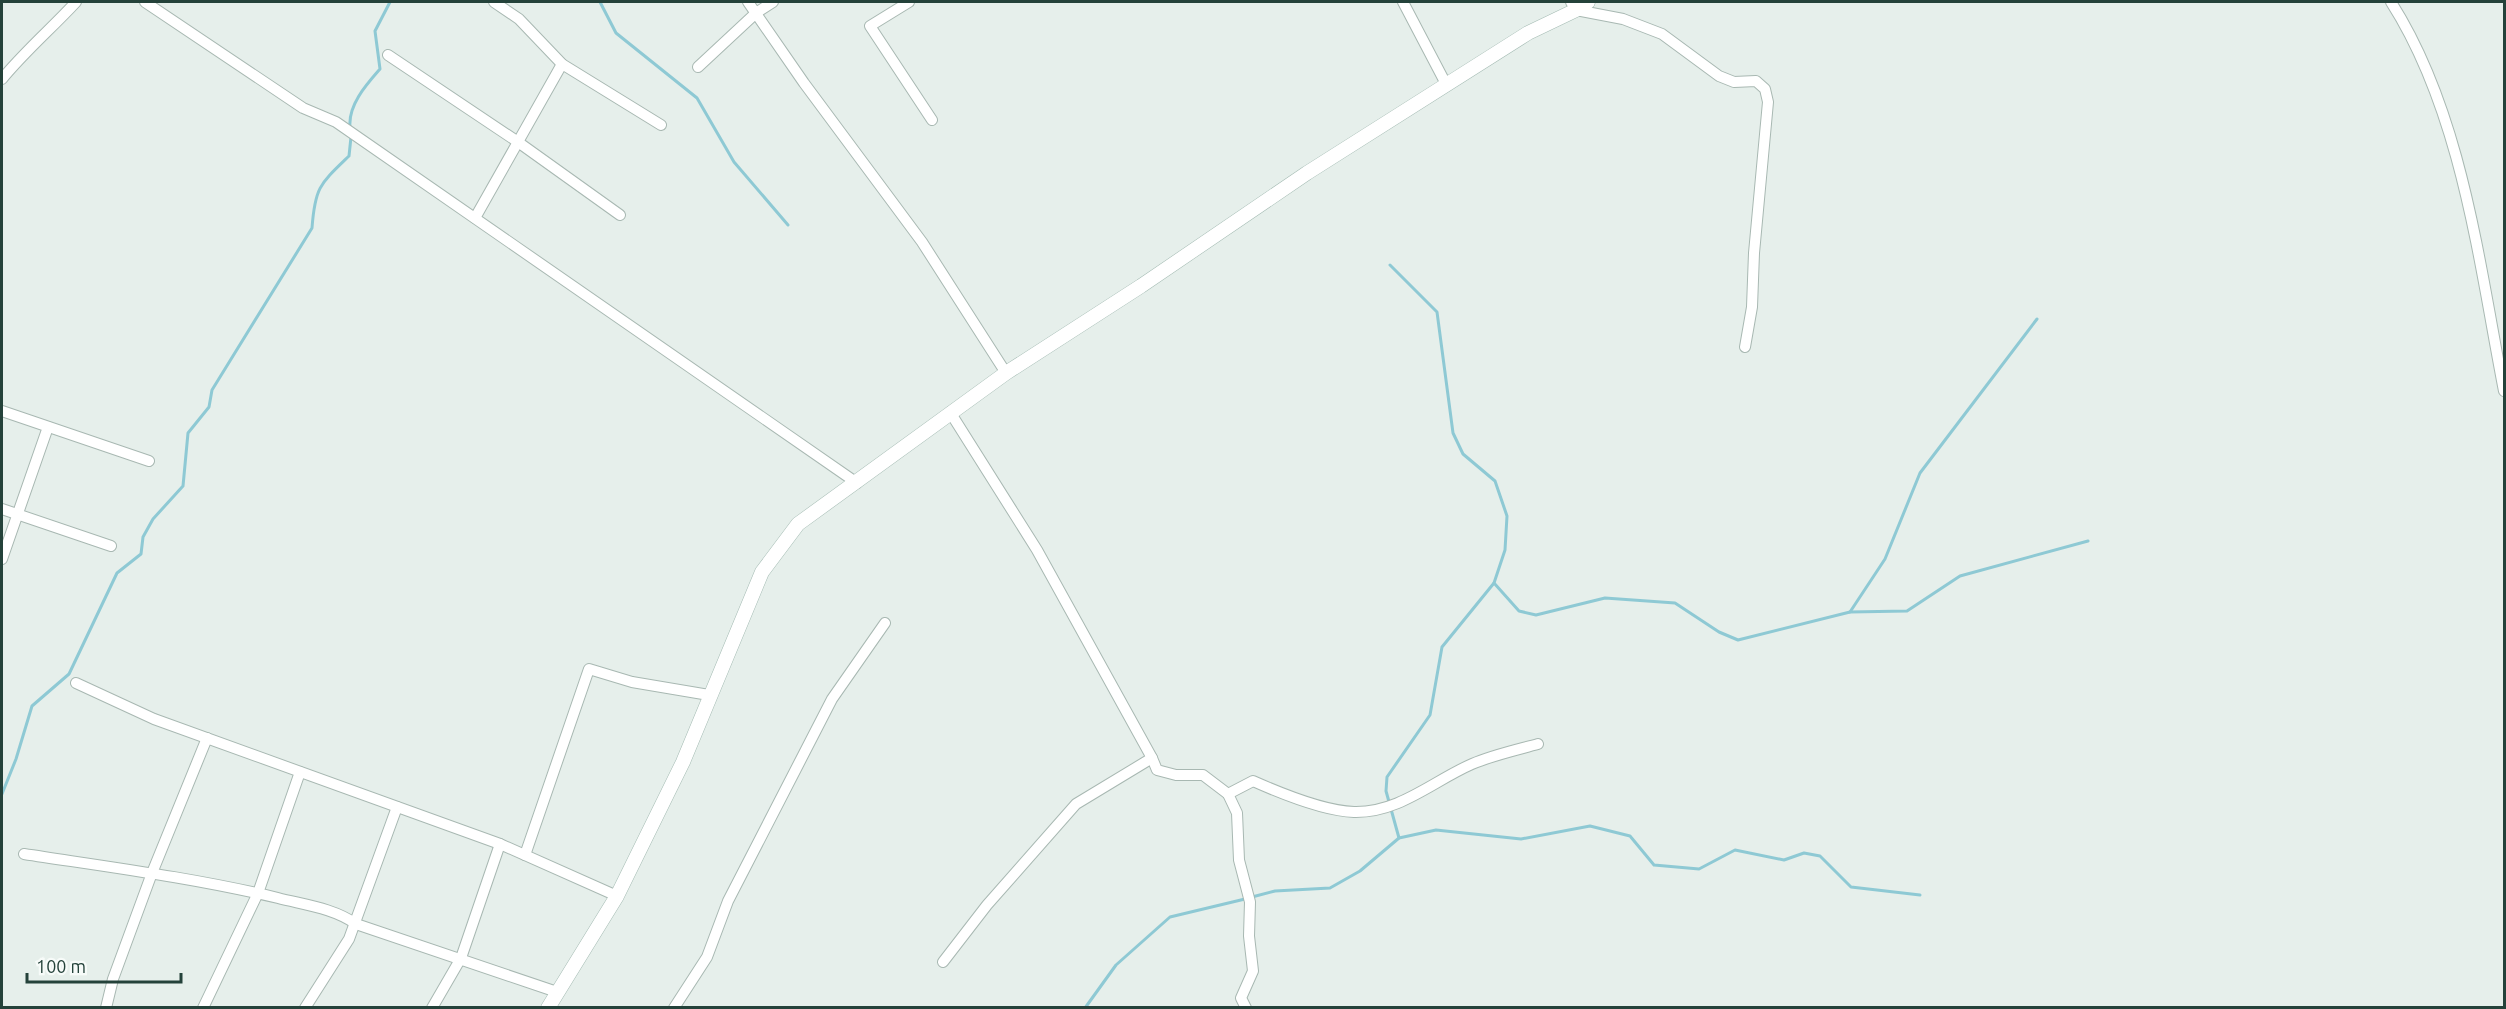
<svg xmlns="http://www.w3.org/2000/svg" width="2506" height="1009" font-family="Ubuntu,sans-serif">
<rect width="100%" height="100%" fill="#e6efeb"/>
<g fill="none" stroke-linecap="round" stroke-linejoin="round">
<g stroke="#8ec9d4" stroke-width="3">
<polyline points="600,2 616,33 697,98 734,162 788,225"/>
<path d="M350,127C348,105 366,85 380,69L375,31L390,2"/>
<polyline points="1390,265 1437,312 1453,433 1463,454 1495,481 1507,516 1505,550 1494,583 1442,647 1430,715 1387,777 1386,791 1399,838"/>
<polyline points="1494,583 1519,611 1536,615 1605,598 1675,603 1719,632 1738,640 1850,612 1907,611 1960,576 2088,541"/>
<polyline points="1850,612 1885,559 1920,473 2037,319"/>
<path d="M2,794L16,759L32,706L69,674L117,573L141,554L143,537L153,519L183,486L188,433L209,407L212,390L312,228C315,187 320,184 349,156L351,137"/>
<polyline points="1252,897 1275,891 1330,888 1360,871 1399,838 1436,830 1521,839 1590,826 1630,836 1654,865 1699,869 1735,850 1784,860 1804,853 1820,856 1851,887 1920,895"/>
<polyline points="1085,1008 1116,965 1170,917 1245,899"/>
</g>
<defs>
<g id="street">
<polyline points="145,2 303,108 336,122 857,483"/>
<polyline points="494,2 519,19 562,64 661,125"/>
<polyline points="748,2 804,83 922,242 1006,373"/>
<polyline points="909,2 870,26 932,120"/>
<polyline points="1403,2 1446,84"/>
<polyline points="1571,2 1576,10 1623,19 1662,34 1719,76 1734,82 1756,81 1765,89 1768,102 1754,253 1752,307 1745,347"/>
<path d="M2391,2C2462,113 2479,263 2504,391"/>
<polyline points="388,55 518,142 620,215"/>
<polyline points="698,67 756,13 773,2"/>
<path d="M2,79C25,51 52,28 76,2"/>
<polyline points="475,218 562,64"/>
<polyline points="2,411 149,461"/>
<polyline points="2,509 111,546"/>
<polyline points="2,559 48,427"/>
<polyline points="76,683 154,719 500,844 617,896"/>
<path d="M1152,758L1157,770L1176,775H1203L1228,794L1253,781C1280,793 1324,811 1354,812C1399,813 1433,781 1472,764C1493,755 1516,750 1538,744"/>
<polyline points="1228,794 1237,813 1239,860 1250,902 1249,936 1253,971 1241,998 1246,1008"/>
<path d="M24,854C109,867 195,878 278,898C305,905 333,908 356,924L557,992"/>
<polyline points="525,855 589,669 632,682 709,695"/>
<polyline points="943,962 987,905 1076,804 1152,758 1037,550 950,412"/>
<polyline points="106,1008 113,979 152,873 207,738"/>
<polyline points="203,1008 258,893 300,772"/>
<polyline points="305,1008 349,939 397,807"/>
<polyline points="432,1008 461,958 500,844"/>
<polyline points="674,1008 707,957 728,901 832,699 885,623"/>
</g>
<polyline id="secondary" points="548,1008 617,896 683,762 762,572 798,524 1006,373 1141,286 1307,173 1528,33 1576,10 1588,2"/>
</defs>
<use href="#street" stroke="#a8b8b2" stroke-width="12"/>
<use href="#secondary" stroke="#a4bbb3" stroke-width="15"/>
<use href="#street" stroke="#fff" stroke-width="10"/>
<use href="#secondary" stroke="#fff" stroke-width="14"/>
</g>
<rect width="2506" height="1009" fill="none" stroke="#24423a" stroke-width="6"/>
<path d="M27 973v9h154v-9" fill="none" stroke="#24423a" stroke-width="3"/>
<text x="36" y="973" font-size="18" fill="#24423a" stroke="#f7fbf9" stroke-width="4.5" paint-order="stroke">100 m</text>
</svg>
